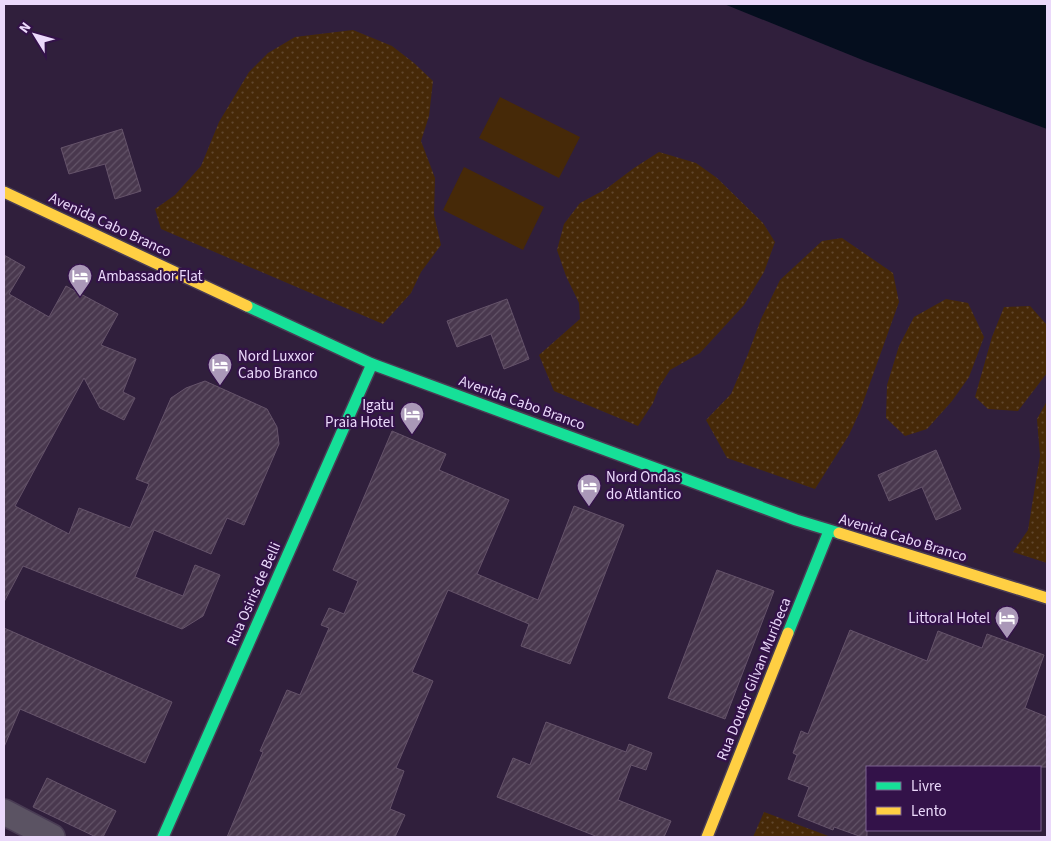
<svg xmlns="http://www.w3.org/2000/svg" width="1051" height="841" font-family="'Source Sans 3',sans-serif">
<defs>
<pattern id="grass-dots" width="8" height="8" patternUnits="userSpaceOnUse" patternTransform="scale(1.25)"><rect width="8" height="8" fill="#462908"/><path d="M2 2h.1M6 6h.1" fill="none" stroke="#61472d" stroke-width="1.8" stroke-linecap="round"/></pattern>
<pattern id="building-hatch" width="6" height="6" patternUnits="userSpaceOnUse" patternTransform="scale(1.25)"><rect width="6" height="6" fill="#49384e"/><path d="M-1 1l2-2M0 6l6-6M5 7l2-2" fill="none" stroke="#635468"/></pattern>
</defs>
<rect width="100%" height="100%" fill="#301f3c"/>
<g fill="url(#grass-dots)">
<polygon points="353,30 392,46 414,63 433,81 429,116 421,141 435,178 434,215 441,245 421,272 411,293 383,324 161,229 155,209 175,195 201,166 219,122 249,72 268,53 295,37"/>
<polygon points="659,152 696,163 717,178 763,223 775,242 764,272 744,305 700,353 670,370 659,387 653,403 638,426 554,391 539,355 580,319 579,303 566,276 557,250 564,224 580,203 606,189 634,168"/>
<polygon points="842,238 893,273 899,302 860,411 849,435 815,489 727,458 706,420 731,394 748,354 761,319 780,280 822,241"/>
<polygon points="946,299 968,303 984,337 969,377 952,401 927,429 905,436 886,418 887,385 899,346 914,317"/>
<polygon points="1030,306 1047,325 1047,373 1018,411 988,409 975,397 992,337 1004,307"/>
<polygon points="1047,401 1047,563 1013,552 1028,530 1040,456 1037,419"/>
<polygon points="764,812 831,837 753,837"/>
</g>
<g fill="#462908">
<polygon points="500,97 580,137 559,178 479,138"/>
<polygon points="464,167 544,207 523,250 443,210"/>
</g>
<polygon fill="#050e1e" points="724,4 1047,4 1047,129 865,61"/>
<g fill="url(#building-hatch)" stroke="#65536a">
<polygon points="122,129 141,191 115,199 105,164 69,174 61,148"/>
<polygon points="4,255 25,267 9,294 49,317 66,286 118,314 101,345 136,359 123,392 135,398 124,420 100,408 84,378 15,506 69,534 79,508 130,528 149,484 136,479 171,398 186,388 205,381 267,409 277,427 279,444 244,525 227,518 211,554 154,530 135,577 183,596 195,565 220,575 203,616 182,629 23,566 4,602"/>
<polygon points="507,299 529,359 504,369 491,334 457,347 447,321"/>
<polygon points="392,431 446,454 439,470 509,500 477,574 538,600 574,506 624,525 570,664 521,646 529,624 448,590 412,672 433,681 396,768 404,771 390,809 405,815 395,837 227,837 263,752 260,751 287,690 300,695 329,628 321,625 329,608 344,614 358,581 333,570"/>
<polygon points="936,450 961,509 936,520 922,487 889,501 878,475"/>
<polygon points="717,570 774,591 725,719 668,698"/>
<polygon points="4,628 172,702 145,763 20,709 4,747"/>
<polygon points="850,630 927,661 938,631 982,648 987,634 1044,655 1025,708 1047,717 1047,767 867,767 867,837 862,837 834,827 833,830 798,816 809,787 788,779 797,755 793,753 801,731 808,734"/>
<polygon points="546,722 626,752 629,744 652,753 646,770 631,765 618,800 671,821 664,837 598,837 497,797 513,758 530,765"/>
<polygon points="47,778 116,811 103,837 96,837 33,807"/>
</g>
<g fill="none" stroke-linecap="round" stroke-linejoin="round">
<defs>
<polyline id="street" points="4,812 52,837"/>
<g id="fast">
<polyline points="247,306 372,364 796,520 839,533"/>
<polyline points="788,633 829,531"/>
<polyline points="163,837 372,364"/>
</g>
<g id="slow">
<polyline points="4,192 247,306"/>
<polyline points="839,533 1047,598"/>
<polyline points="707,837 788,633"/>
</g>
</defs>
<use href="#street" stroke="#493c54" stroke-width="28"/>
<use href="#fast" stroke="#493c54" stroke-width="14"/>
<use href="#slow" stroke="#493c54" stroke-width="14"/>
<use href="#street" stroke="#5b5363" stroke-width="25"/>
<use href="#fast" stroke="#16e098" stroke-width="11"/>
<use href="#slow" stroke="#ffcf43" stroke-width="11"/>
</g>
<defs>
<symbol id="hotel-pin" viewBox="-11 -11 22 30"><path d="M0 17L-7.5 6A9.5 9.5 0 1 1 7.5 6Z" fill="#aa98b8" stroke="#331249"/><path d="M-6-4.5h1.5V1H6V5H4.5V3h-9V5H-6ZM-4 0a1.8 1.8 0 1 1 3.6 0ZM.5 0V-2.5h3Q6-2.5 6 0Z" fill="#fff"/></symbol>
</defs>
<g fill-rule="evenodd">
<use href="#hotel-pin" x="66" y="262" width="28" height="38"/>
<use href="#hotel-pin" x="206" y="351" width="28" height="38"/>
<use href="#hotel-pin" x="398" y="400" width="28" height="38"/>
<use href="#hotel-pin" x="575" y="472" width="28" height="38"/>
<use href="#hotel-pin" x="993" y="604" width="28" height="38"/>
</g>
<g text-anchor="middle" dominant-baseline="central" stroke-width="4.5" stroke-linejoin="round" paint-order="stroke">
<g font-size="15" fill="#ebd9fb" stroke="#331249">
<text transform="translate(110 225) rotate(25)">Avenida Cabo Branco</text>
<text transform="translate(522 403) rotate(20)">Avenida Cabo Branco</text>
<text transform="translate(903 538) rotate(17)">Avenida Cabo Branco</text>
<text transform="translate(254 594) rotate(-66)">Rua Osiris de Belli</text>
<text transform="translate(754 679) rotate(-68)">Rua Doutor Gilvan Muribeca</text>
</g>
<g font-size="15" fill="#ebd9fb" stroke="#331249" text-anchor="start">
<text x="98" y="276">Ambassador Flat</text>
<text x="238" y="356">Nord Luxxor<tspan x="238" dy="17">Cabo Branco</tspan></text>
<text x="394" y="405" text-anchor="end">Igatu<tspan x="394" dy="17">Praia Hotel</tspan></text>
<text x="606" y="477">Nord Ondas<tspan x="606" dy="17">do Atlantico</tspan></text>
<text x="990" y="618" text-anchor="end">Littoral Hotel</text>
</g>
</g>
<rect width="1051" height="841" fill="none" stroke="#ebd9fb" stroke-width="10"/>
<rect x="866" y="766" width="175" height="65" fill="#331249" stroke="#7d6290"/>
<rect x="876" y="782" width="25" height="8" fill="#16e098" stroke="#7d6290"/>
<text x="911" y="791" font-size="15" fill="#ebd9fb">Livre</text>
<rect x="876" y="807" width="25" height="8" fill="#ffcf43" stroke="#7d6290"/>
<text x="911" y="816" font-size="15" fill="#ebd9fb">Lento</text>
<g transform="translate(35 35) rotate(307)" stroke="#331249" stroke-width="4" paint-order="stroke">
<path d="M0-4L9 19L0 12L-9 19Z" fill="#ebd9fb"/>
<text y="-8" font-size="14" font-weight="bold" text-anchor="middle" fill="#ebd9fb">N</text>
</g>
</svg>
